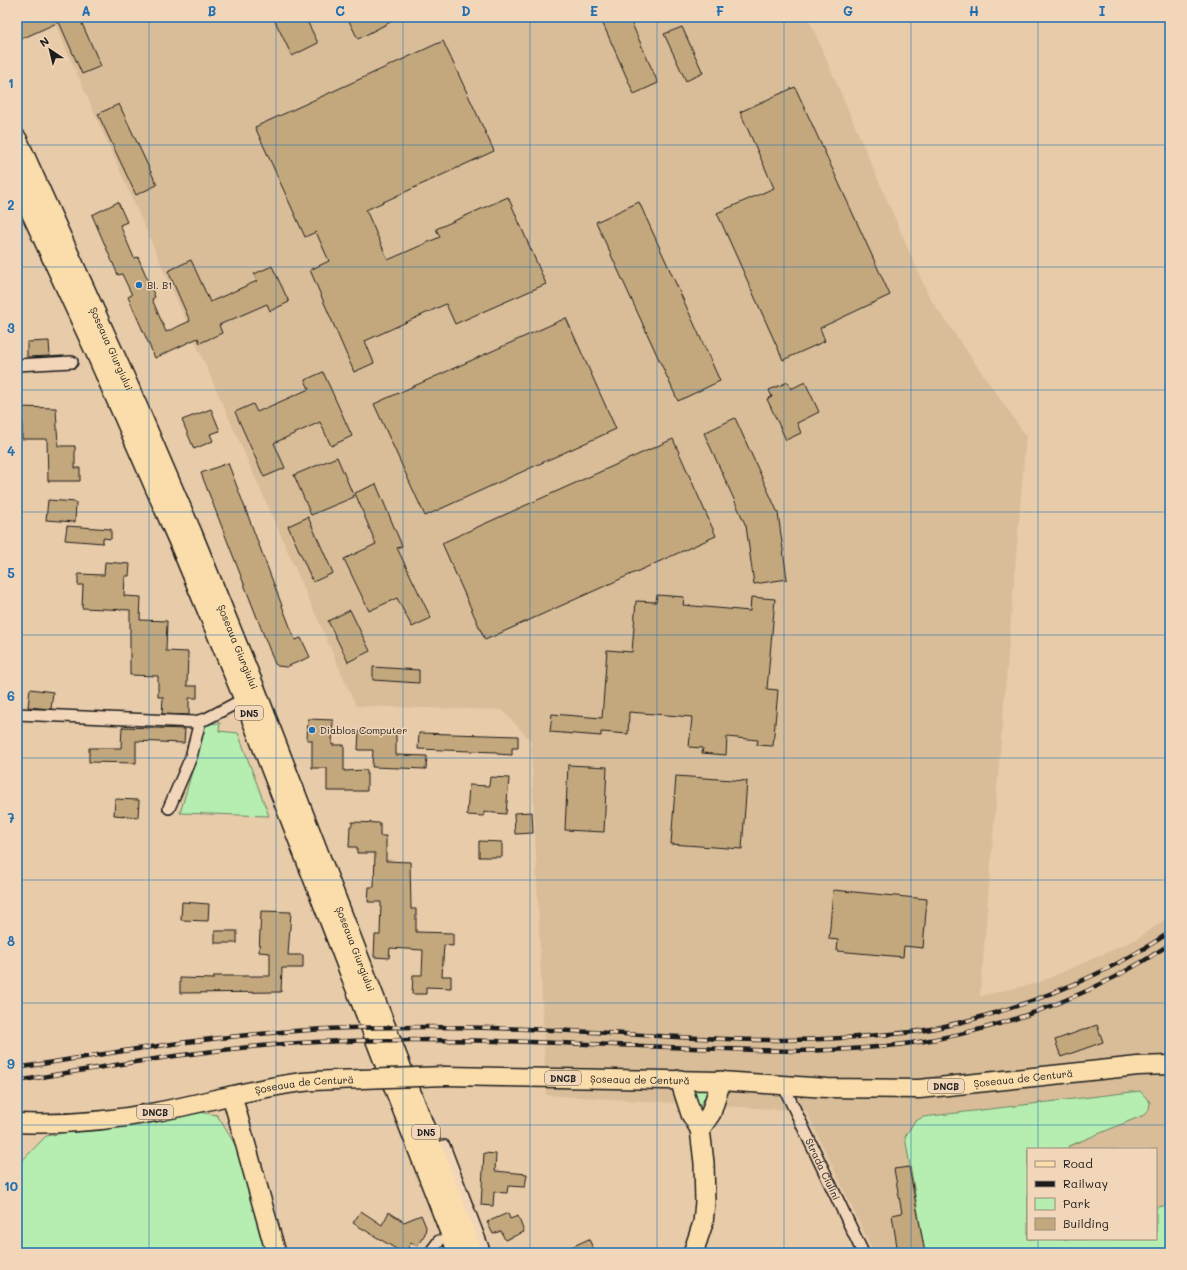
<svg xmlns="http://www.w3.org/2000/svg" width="1187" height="1270" font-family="Mali,sans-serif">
<rect width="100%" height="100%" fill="#e8cba9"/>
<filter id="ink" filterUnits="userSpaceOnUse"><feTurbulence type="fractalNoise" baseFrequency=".025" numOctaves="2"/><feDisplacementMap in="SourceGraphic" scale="8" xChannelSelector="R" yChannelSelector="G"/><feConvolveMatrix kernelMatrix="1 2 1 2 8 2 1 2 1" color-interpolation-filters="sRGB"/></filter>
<g filter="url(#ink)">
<polygon fill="#d9bd99" points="52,17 808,17 929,297 1026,436 980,996 1038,983 1137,939 1170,916 1170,1205 1156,1207 1156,1149 1067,1149 1140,1091 923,1117 914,1122 905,1137 925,1253 874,1253 806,1111 546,1095 531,741 502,710 356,706"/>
<g fill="#b6edb0" stroke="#698466">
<polygon points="220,723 219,731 238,733 269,816 180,813 206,724"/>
<polygon points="693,1089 709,1090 699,1108"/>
<polygon points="1140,1091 1150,1102 1149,1109 1144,1115 1069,1146 1067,1149 1028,1149 1028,1239 1156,1239 1156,1207 1170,1205 1170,1253 925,1253 905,1137 914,1122 923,1117"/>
<polygon points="193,1111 217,1115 241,1154 266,1253 17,1253 17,1166 46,1136"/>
</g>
<g fill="#c4a87d" stroke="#1c1c1c">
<polygon points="17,17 79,17 101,66 82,74 59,22 17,41"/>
<polygon points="273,17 305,17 318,43 292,56"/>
<polygon points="347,17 400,17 358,39"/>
<polygon points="600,17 629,17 658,83 634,94"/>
<polygon points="682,27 703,73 686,81 664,34"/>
<polygon points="443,41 494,151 366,210 388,260 440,237 436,229 508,197 546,284 455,324 446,304 365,341 374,363 354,372 310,270 329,261 316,232 305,237 255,127"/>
<polygon points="795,87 890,295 820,328 825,341 783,360 717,213 774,188 740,112"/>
<polygon points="119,104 157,185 136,195 98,114"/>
<polygon points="118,202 127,222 120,225 134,258 138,257 155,297 152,299 166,332 190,321 168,271 191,260 210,302 257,281 254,274 272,266 289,302 270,311 267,304 219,325 222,333 200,343 198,338 155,358 128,297 132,295 122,274 118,275 92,215"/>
<polygon points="639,202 720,381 678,401 596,222"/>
<polygon points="566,318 616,429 425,516 374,404"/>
<polygon points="49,341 50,356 27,357 27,342"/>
<polygon points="323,372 352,436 331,446 320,422 274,443 285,468 264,477 235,412 253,404 257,412 309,389 305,380"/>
<polygon points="788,382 791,389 805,382 819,412 797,423 801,433 786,440 767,399 772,397 769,390"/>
<polygon points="17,407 56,408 58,446 75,446 75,468 80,468 80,481 48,481 47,439 22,439 22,421 17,421"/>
<polygon points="211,409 220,431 210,434 213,441 194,449 182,420"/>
<polygon points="735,418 778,513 787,579 754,584 746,526 704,433"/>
<polygon points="673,439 716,536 485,640 442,543"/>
<polygon points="337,457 354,497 311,515 294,475"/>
<polygon points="228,463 295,640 301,638 310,657 286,667 278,666 275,664 201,473"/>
<polygon points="376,484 402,546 397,548 431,618 412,627 397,598 369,611 344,559 376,544 355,493"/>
<polygon points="48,500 76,502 75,522 46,520"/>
<polygon points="308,517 333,573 313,582 288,526"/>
<polygon points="67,526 111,529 111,539 103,538 103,543 65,540"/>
<polygon points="105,562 130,564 129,576 125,576 124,596 141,597 140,620 167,621 166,651 188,652 187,686 197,686 197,698 189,698 189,715 162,714 163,697 158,697 158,676 130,675 130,610 82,608 83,585 78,585 78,574 104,575"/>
<polygon points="657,595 684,597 683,605 750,611 751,597 775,599 767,689 778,690 773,746 757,745 758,740 727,737 726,755 702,753 703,748 689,747 692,717 629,712 628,734 601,732 601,736 550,732 552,714 602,718 607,650 632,652 636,601 656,602"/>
<polygon points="350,610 370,651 348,662 328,621"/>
<polygon points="373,667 419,670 419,683 373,680"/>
<polygon points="30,689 53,692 51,709 28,707"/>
<polygon points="308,719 333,720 332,745 344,745 344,771 367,770 367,791 327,791 327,768 312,768 312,740 307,740"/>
<polygon points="122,727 185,729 184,743 136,741 136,763 89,762 89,748 121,748"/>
<polygon points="359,731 396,733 396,755 427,756 426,769 372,767 373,750 358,750"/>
<polygon points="419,733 518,736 518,748 512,748 512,755 497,754 497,752 418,749"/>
<polygon points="568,765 607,767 604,832 565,830"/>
<polygon points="676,776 747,781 742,849 671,844"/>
<polygon points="490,777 509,778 506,814 484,812 484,816 467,815 469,785 489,786"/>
<polygon points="115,799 139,800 138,817 114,815"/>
<polygon points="532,812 533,833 515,834 514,813"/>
<polygon points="352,822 380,823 380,836 386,836 386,861 410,862 411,909 416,909 416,932 453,933 453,946 444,945 442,976 451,976 451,988 426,987 426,994 412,994 413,975 422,975 423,950 390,948 389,958 374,957 375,935 380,935 381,902 368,902 369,887 374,887 375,853 357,853 357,847 349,847 350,826 352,826"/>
<polygon points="479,841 502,842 502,857 479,857"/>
<polygon points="833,890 927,899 923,948 904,946 903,957 837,951 838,940 829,939"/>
<polygon points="182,902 209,904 208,921 181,920"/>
<polygon points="261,911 291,912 288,955 303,955 303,968 282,968 281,992 180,993 180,978 214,979 214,976 270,976 270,953 259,952"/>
<rect x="215" y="931" width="22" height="12"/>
<polygon points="1097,1025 1103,1042 1061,1057 1055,1040"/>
<polygon points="484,1153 496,1154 495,1171 527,1174 525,1187 508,1186 507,1193 494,1192 493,1206 481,1205"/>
<polygon points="909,1167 925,1253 898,1253 892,1215 902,1213 894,1169"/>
<polygon points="361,1211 382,1225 389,1212 404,1222 421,1215 426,1227 425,1234 417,1246 411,1242 406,1253 403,1253 353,1223"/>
<polygon points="508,1213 510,1219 518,1216 524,1232 505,1240 501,1231 493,1234 487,1222"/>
<polygon points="589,1239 595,1253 558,1253"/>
</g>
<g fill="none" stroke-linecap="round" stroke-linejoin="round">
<defs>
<g id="minor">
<polyline points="17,365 72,362"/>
<polyline points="17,714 194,722 206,719 244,699"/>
<polyline points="169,808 191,757 200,721"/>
<path id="s1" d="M783,1085L863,1253"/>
<polyline points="444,1146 485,1253"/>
<polyline points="430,1253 439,1241"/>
</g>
<g id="primary">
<path id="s2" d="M446,1076L721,1081L827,1088L919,1089L1138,1066L1170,1065"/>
<path id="s3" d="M17,1123C64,1125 110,1121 156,1112C205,1103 253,1088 303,1082C322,1080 341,1080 361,1079"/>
</g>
<g id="trunk">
<path id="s4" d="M17,139L129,387L192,533L256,691L473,1253"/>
<polyline points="17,182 95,351 178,540 244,699 458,1253"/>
<polyline points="680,1080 691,1114 700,1129 704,1163 705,1202 703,1223 693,1253"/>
<polyline points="232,1096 276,1253"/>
<polyline points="700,1129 711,1113 721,1081"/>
</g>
</defs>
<use href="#minor" stroke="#1c1c1c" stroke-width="14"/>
<use href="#primary" stroke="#1c1c1c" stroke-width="21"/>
<use href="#trunk" stroke="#1c1c1c" stroke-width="22"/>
<use href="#minor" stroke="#f2d6b9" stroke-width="11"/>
<use href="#primary" stroke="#faddab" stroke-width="18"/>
<use href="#trunk" stroke="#faddab" stroke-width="19"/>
<defs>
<g id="rail">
<path d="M17,1068C114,1052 212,1036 310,1030C349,1027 389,1027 428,1027C505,1027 582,1031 659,1036C732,1040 804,1043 878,1035C897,1034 917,1032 936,1028C1017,1011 1102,978 1170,932"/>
<path d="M17,1081C116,1065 216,1047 316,1042C475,1035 635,1048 794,1051C841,1050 889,1048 936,1039C1017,1024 1101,991 1170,944"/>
</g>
</defs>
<use href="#rail" stroke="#1c1c1c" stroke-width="4.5"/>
<use href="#rail" stroke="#f2d6b9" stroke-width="3" stroke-dasharray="9" stroke-linecap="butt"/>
<defs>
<polyline id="primary-bridge" points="361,1079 446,1076"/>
</defs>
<use href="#primary-bridge" stroke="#1c1c1c" stroke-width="21" stroke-linecap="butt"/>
<use href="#primary-bridge" stroke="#faddab" stroke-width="18"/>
</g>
</g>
<path fill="none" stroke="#1f6fb2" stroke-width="1" stroke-opacity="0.55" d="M149,17V1253M276,17V1253M403,17V1253M530,17V1253M657,17V1253M784,17V1253M911,17V1253M1038,17V1149M17,145H1170M17,267H1170M17,390H1170M17,512H1170M17,635H1170M17,758H1170M17,880H1170M17,1003H1170M17,1125H1170M1038,1239V1253"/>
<g fill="#1f6fb2" stroke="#f2d6b9" stroke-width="1.5">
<circle cx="139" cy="285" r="4"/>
<circle cx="312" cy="730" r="4"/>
</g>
<g text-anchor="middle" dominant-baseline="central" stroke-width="3" stroke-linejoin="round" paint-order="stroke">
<g fill="#f2d6b9" stroke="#5c544b" stroke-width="1">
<rect x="235" y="706" width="28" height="14" rx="3"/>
<rect x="545" y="1071" width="36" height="14" rx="3"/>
<rect x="928" y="1079" width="36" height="14" rx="3"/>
<rect x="137" y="1105" width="36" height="14" rx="3"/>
<rect x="412" y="1125" width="28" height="14" rx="3"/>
</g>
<g font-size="9" font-weight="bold" fill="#1c1c1c">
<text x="249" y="713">DN5</text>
<text x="563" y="1078">DNCB</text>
<text x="946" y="1086">DNCB</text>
<text x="155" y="1112">DNCB</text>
<text x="426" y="1132">DN5</text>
</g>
<g font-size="10" fill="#1c1c1c" stroke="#f2d6b9" text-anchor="start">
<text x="147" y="285">Bl. B1</text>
<text x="320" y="730">Diablos Computer</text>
</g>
<g font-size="10" fill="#1c1c1c" stroke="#f2d6b9">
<text stroke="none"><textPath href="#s4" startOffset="230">Șoseaua Giurgiului</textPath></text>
<text stroke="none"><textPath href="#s4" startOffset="554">Șoseaua Giurgiului</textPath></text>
<text stroke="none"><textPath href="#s4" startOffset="878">Șoseaua Giurgiului</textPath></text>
<text stroke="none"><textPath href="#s2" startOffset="578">Șoseaua de Centură</textPath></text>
<text stroke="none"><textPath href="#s2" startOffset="194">Șoseaua de Centură</textPath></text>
<text stroke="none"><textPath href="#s3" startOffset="291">Șoseaua de Centură</textPath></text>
<text stroke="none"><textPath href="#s1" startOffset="93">Strada Ciulini</textPath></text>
</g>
</g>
<rect width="1187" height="1270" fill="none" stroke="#f2d6b9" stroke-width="44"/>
<rect x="1027" y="1148" width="130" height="92" fill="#f2d6b9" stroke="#9c8c7a"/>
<rect x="1035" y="1161" width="20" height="6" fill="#faddab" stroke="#9c8c7a"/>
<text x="1063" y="1168" font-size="12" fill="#1c1c1c">Road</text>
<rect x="1035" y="1181" width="20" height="6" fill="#1c1c1c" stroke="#9c8c7a"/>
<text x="1063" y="1188" font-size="12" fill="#1c1c1c">Railway</text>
<rect x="1035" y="1198" width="20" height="12" fill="#b6edb0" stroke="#9c8c7a"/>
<text x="1063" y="1208" font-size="12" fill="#1c1c1c">Park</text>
<rect x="1035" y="1218" width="20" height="12" fill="#c4a87d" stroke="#9c8c7a"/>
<text x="1063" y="1228" font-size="12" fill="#1c1c1c">Building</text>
<g transform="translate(50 50) rotate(325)" stroke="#f2d6b9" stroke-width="3" paint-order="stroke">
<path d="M0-3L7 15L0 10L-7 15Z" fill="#1c1c1c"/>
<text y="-6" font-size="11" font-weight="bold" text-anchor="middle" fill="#1c1c1c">N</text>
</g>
<rect x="22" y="22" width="1143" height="1226" fill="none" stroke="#1f6fb2" stroke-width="1.5"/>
<g font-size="13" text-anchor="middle" font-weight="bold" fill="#1f6fb2">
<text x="86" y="16">A</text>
<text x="212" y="16">B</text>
<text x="340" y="16">C</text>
<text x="466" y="16">D</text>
<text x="594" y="16">E</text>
<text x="720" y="16">F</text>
<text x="848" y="16">G</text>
<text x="974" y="16">H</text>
<text x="1102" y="16">I</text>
<text x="11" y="88">1</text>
<text x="11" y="210">2</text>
<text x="11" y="333">3</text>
<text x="11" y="456">4</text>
<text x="11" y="578">5</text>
<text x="11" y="701">6</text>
<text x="11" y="823">7</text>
<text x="11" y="946">8</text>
<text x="11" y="1069">9</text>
<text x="11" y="1191">10</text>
</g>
</svg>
